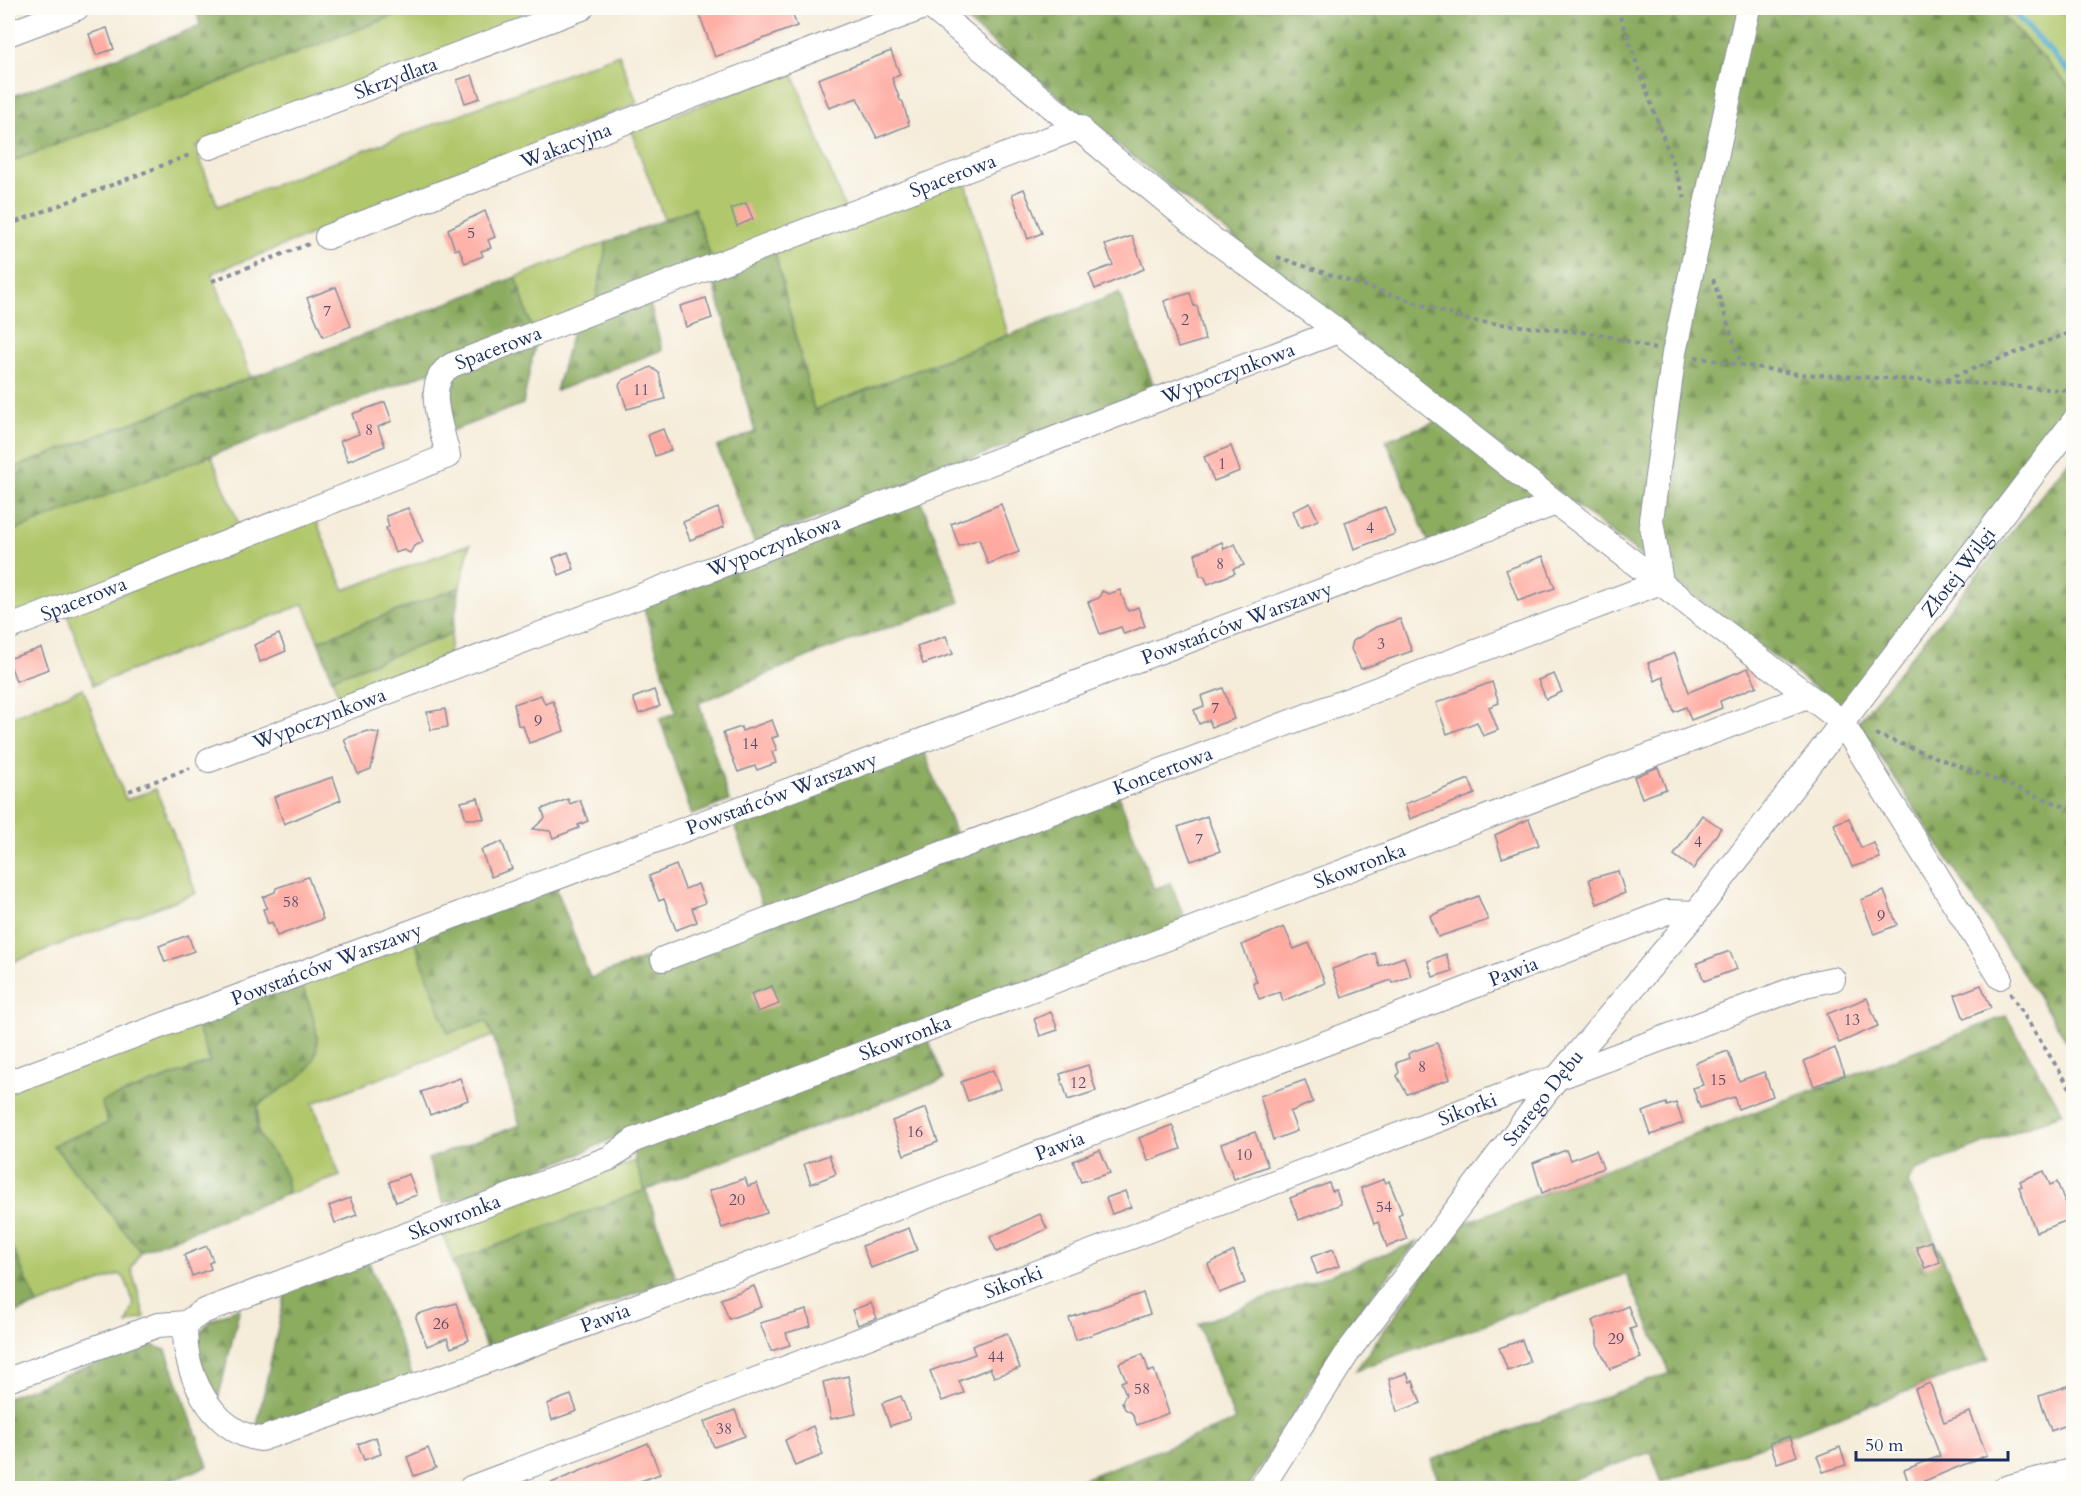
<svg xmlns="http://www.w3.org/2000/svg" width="2081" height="1496" font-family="Cardo,serif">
<defs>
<pattern id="forest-firs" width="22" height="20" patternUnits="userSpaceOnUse" patternTransform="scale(1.5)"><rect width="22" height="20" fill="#8cac60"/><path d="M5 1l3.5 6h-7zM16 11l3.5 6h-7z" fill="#728c52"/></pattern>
</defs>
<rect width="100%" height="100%" fill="#fdfcf7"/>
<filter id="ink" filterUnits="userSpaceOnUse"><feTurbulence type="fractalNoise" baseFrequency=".0167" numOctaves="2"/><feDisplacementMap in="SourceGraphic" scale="12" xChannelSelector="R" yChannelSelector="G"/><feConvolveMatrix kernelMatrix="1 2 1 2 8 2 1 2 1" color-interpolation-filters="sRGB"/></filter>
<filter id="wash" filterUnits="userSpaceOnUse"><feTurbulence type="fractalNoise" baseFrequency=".008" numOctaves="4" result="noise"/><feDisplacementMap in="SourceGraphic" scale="24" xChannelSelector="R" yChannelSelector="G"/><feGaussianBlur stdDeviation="1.35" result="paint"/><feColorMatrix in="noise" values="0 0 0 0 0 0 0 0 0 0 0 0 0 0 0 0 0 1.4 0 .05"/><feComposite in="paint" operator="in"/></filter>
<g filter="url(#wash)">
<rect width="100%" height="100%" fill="#f5ecd9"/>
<g fill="#b1c76c" stroke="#667b65" stroke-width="1.5">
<polygon points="414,8 519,8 526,23 195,147 218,206 619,54 637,103 402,200 212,273 251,377 8,470 8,163"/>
<polygon points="1996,8 2057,8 2073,22 2073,90"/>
<polygon points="792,71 845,209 712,261 694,208 664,219 631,131"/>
<polygon points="965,179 1008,335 814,410 775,253"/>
<polygon points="607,242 595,304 532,329 516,277"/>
<polygon points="211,455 240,527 8,621 8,533"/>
<polygon points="316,520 344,590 470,544 460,587 318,641 304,604 93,685 67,614"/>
<polygon points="452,634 447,665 342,704 332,678"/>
<polygon points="83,688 126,800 156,789 196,893 8,964 8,718"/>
<polygon points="414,939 448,1033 486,1020 493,1036 313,1103 340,1176 288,1194 286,1177 276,1158 267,1151 258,1131 258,1106 273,1093 300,980"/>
<polygon points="195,1020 210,1062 102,1102 109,1123 53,1145 141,1251 131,1268 145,1317 127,1324 134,1304 125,1279 120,1274 38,1305 8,1239 8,1089"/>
<polygon points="635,1161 646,1190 453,1262 442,1231"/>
</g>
<g fill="url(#forest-firs)" stroke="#546e5f" stroke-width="1.5">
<polygon points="196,8 414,8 8,163 8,98 200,26"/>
<path d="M951,8H1996L2073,90V408L1842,708C1540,481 1242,248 951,8Z"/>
<polygon points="694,208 712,261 595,304 607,242"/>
<polygon points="774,249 814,410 1119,293 1155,389 754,542 717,447 755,432 711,273"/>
<polygon points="516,277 532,329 412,379 8,533 8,470"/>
<polygon points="648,297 662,350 556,391 574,325"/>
<polygon points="536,340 523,404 451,431 441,392 451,372"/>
<polygon points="1443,419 1546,502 1429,543 1386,440"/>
<polygon points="2073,456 2073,1050 1858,722"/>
<polygon points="920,498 960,602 814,654 699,703 729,801 692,815 660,719 676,712 643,606"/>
<polygon points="460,587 452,634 332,678 318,641"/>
<polygon points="922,746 958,840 765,914 732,819"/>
<polygon points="1117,791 1154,889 1170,883 1188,925 611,1139 578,1155 444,1204 428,1159 520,1125 493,1036 486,1021 448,1033 414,939 556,887 590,978"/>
<path d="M300,980C311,1010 332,1050 301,1076C287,1087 272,1094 258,1105C253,1130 261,1141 276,1158C284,1167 287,1182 288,1194L141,1251L53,1145L108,1123L101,1102L210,1062L195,1020Z"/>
<polygon points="2006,1016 2063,1113 1916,1170 1908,1182 1989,1359 1940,1379 1662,1483 1651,1452 1549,1488 1441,1488 1431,1460 1670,1373 1626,1274 1356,1370 1459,1225"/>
<polygon points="926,1034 944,1079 646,1190 676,1278 487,1350 453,1262 645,1190 632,1150"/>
<polygon points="8,1239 38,1305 8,1316"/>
<polygon points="1417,1242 1353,1318 1248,1488 1059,1488 1235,1421 1198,1324"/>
<polygon points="368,1260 413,1377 256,1430 286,1290"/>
<polygon points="240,1307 217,1404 207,1393 195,1340 209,1321"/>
<polygon points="148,1344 166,1350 208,1466 153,1488 8,1488 8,1397"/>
</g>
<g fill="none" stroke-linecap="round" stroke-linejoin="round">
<polyline stroke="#49a9c8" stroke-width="6" points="2010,8 2074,77"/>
</g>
<g id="blocks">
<g fill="#feaaa0">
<polygon points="697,8 790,8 797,26 715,57"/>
<polygon points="107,28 114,49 96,55 89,34"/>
<polygon points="891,51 900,75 892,78 900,100 903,102 909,125 877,138 857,98 829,108 818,79"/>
<polygon points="472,75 480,98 465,103 457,80"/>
<polygon points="1024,189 1042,233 1028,239 1012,194"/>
<polygon points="746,203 753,219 737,226 731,209"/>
<polygon points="485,211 495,237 488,240 491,248 481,251 483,256 465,263 459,248 455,250 448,229"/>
<polygon points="1132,236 1144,269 1095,289 1089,274 1113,265 1105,245"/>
<polygon points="336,287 351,326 323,337 307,298"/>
<polygon points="1190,293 1194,306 1197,306 1205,340 1178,348 1164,301"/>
<polygon points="706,298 712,318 686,327 680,306"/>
<polygon points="651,367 659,373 665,399 627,409 619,385 623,380"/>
<polygon points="385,402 392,421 378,427 385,446 348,461 340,441 359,434 352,414"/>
<polygon points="663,429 671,450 655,456 648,435"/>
<polygon points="1231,446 1240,471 1214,481 1204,457"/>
<polygon points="1310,503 1318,520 1300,528 1293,511"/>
<polygon points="1001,504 1019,552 988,564 979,539 959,546 951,524"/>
<polygon points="1385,507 1395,534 1354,549 1345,522"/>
<polygon points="408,508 423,542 414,546 410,553 404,550 395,553 386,528 389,527 386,516"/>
<polygon points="718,508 724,527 690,540 683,522"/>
<polygon points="1222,542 1224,549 1235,544 1244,565 1233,569 1235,573 1208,584 1204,576 1200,576 1195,554"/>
<polygon points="568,552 574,569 559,575 553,558"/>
<polygon points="1543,556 1555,588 1518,601 1506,570"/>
<polygon points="1120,590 1128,611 1138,607 1145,626 1124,634 1121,627 1100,634 1088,602 1099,598 1102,591 1109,594"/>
<polygon points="1400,619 1412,651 1361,669 1351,649 1353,641 1376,627"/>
<polygon points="279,634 286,651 260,662 254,645"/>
<polygon points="946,636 953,654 923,664 917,646"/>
<polygon points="41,648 49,669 16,681 8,659"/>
<polygon points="1675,653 1689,692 1748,668 1757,686 1720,701 1722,708 1691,720 1686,707 1674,712 1663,677 1655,681 1648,663"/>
<polygon points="1554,674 1562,692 1546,699 1538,680"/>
<polygon points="1492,682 1499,703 1489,707 1498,730 1483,736 1477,722 1447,734 1436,703"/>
<polygon points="1223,688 1234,719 1212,727 1209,720 1199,724 1194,710 1204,706 1201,696"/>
<polygon points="654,690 660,706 639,714 633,698"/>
<polygon points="541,695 545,704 553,701 564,731 529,743 523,726 518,725 514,704"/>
<polygon points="445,709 448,727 431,730 427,712"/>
<polygon points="772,720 778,736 772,738 777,750 772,752 776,763 757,770 755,766 738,772 723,733 741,727 742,731"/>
<polygon points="367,731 379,733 371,769 358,774 344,739"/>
<polygon points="1658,767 1666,789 1642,798 1634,777"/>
<polygon points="333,777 341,800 284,824 274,797"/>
<polygon points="1469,779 1475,794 1410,819 1405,804"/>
<polygon points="478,798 484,819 466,819 461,802"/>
<polygon points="568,799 570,804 580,800 588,821 578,825 579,828 553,838 550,831 533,829 545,818 542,809"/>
<polygon points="1702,815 1721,828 1693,869 1674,855"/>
<polygon points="1207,816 1220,851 1191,861 1178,827"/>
<polygon points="1849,818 1861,848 1874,843 1880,858 1852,867 1834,824"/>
<polygon points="1529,819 1539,845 1502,858 1495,835"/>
<polygon points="502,842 512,869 491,877 481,850"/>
<polygon points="676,865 685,889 698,884 705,903 692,908 697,922 676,930 664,899 659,901 649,876"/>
<polygon points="1618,871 1625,893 1597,904 1589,879"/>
<polygon points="308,877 323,919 277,936 272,922 268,924 263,909 267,908 263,897 275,892 276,888"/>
<polygon points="1884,891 1897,925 1874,934 1861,900"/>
<polygon points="1478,896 1488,920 1438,937 1430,916"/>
<polygon points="1284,927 1294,949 1309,943 1325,983 1283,1001 1280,992 1259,999 1253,983 1257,982 1242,945"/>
<polygon points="188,935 194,951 165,962 159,946"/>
<polygon points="1730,951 1737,969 1704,981 1697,963"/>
<polygon points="1375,953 1379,966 1404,957 1411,976 1392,983 1391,980 1342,998 1332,969"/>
<polygon points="1446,954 1452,971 1433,977 1428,961"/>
<polygon points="1981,985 1991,1008 1964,1019 1955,995"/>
<polygon points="772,986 779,1004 758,1012 751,994"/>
<polygon points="1867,998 1878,1026 1839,1043 1827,1014"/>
<polygon points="1051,1012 1058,1030 1040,1036 1034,1019"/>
<polygon points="1437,1043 1450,1079 1407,1094 1397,1076 1399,1072 1396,1063 1409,1058 1408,1054 1414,1051"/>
<polygon points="1835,1048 1845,1075 1814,1086 1804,1061"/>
<polygon points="1728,1051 1739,1081 1764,1072 1773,1096 1738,1109 1734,1097 1700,1108 1693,1088 1703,1085 1695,1063"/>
<polygon points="1088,1065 1096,1091 1068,1100 1060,1074"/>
<polygon points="993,1070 1000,1089 968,1101 961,1082"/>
<polygon points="460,1078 468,1100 430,1115 421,1092"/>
<polygon points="1305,1080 1313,1102 1290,1112 1297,1131 1273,1140 1260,1096"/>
<polygon points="1666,1103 1667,1106 1676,1103 1683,1123 1651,1135 1643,1112"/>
<polygon points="926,1108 938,1142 904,1155 892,1121"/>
<polygon points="1172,1125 1181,1149 1148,1161 1139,1138"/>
<polygon points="1255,1132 1268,1166 1234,1179 1221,1144"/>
<polygon points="1100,1150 1110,1173 1081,1182 1073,1161"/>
<polygon points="1566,1150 1570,1160 1596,1150 1603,1168 1542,1193 1533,1163"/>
<polygon points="829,1155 836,1174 811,1184 804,1164"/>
<polygon points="2044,1171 2050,1185 2057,1182 2071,1219 2036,1232 2019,1187 2022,1186 2020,1181"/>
<polygon points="409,1174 417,1195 396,1202 389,1182"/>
<polygon points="745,1178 748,1186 757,1183 767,1213 722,1228 709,1191"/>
<polygon points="1384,1179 1386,1183 1389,1181 1402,1213 1398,1215 1407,1239 1387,1247 1378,1222 1374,1224 1361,1188"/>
<polygon points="1329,1183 1332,1191 1336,1190 1341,1204 1299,1220 1290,1198"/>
<polygon points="1125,1191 1131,1207 1112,1214 1106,1198"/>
<polygon points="350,1198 357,1215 335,1223 329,1206"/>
<polygon points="1040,1214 1047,1229 997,1252 990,1237"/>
<polygon points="909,1228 917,1250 871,1268 862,1246"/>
<polygon points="1931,1241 1940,1262 1925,1268 1916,1247"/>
<polygon points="207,1246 213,1261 209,1263 211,1269 192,1276 184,1255"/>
<polygon points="1333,1249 1339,1266 1317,1274 1311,1257"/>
<polygon points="1234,1251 1245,1283 1219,1293 1208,1264"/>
<polygon points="754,1286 762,1307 729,1319 721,1299"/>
<polygon points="1143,1293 1150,1314 1076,1340 1069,1318"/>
<polygon points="456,1303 469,1340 451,1348 447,1338 427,1346 416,1318 417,1314"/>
<polygon points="871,1303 877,1318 858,1325 852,1310"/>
<polygon points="1628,1306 1636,1327 1630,1329 1641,1358 1610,1369 1597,1344 1597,1334 1592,1321"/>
<polygon points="807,1310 811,1326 786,1333 790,1345 771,1351 760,1323"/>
<polygon points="1007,1333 1020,1368 994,1377 990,1368 959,1381 964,1393 942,1401 930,1371 975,1354 972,1346"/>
<polygon points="1522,1340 1530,1362 1508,1371 1499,1348"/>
<polygon points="1143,1354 1149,1372 1154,1370 1169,1413 1137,1425 1132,1413 1125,1409 1122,1402 1126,1394 1121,1382 1126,1380 1119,1363"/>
<polygon points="1407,1373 1410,1382 1413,1381 1421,1403 1397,1412 1389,1379"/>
<polygon points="848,1376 856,1414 831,1419 823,1382"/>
<polygon points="1930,1383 1944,1422 1970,1412 1987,1455 1910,1487 1904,1470 1940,1456 1915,1389"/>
<polygon points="2073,1384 2073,1422 2051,1431 2039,1396"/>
<polygon points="571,1395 577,1411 552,1420 547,1404"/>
<polygon points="901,1396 910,1419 890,1426 882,1403"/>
<polygon points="735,1410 745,1436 714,1447 704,1422"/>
<polygon points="813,1426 823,1455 795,1466 785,1440"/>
<polygon points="1790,1436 1797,1456 1777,1463 1770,1443"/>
<polygon points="376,1437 381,1454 364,1460 358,1444"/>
<polygon points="648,1443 660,1474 621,1488 539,1488"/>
<polygon points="1840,1447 1846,1465 1823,1472 1817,1456"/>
<polygon points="428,1448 436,1468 414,1476 407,1457"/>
</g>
</g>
</g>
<g filter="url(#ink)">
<use href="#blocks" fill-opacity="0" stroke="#888e9c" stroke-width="1.5"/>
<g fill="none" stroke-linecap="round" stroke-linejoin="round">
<defs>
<g id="minor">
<polyline points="932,8 1207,235 1338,331 1556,503 1841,721 2000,977"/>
<polyline points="8,34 77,8"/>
<path id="s1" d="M210,147L582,8"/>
<path id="s2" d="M327,237L921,8"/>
<path id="s3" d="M8,628L448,456C443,429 421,382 452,365L1080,127"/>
<path id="s4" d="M209,760L1338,331"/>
<path id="s5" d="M663,959L1661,582L1651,520L1674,353L1748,8"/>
<path id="s6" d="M8,1083L1556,503"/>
<path id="s7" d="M186,1323C180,1368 212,1434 261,1439L476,1365L756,1262L1667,912L1696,913"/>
<path id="s8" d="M8,1380L158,1325L186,1323L202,1312L610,1158L634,1140L1807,696"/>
<path id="s9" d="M471,1488L1533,1084L1557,1078L1805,985L1833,979"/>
<path id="s10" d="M1261,1488L1350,1349L1557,1078L1696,913L2074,421"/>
<polyline points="2005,1488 2074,1470"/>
</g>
</defs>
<use href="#minor" stroke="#888e9c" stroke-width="26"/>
<g stroke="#888e9c" stroke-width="4" stroke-dasharray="4.5 4.5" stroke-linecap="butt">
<polyline points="1617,8 1685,198"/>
<polyline points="8,225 192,154"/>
<polyline points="1277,257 1471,321 1600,334 1655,349"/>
<polyline points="1713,279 1741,364"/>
<polyline points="212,281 309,244"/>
<polyline points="1695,357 1797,374 1942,381 2074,391"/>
<polyline points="1946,379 2074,331"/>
<polyline points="1875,734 2074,810"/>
<polyline points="129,791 190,768"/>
<polyline points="2010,993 2074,1094"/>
</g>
<use href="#minor" stroke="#fff" stroke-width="24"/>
</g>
</g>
<g text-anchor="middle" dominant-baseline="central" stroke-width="4.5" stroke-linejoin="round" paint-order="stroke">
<g font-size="16" fill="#544e6e">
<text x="471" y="233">5</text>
<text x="327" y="311">7</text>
<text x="1185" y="320">2</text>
<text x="641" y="390">11</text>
<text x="369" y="430">8</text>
<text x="1222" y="464">1</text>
<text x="1370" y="528">4</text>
<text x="1220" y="564">8</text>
<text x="1381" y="644">3</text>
<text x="1215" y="708">7</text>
<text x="538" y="721">9</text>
<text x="750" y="744">14</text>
<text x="1199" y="839">7</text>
<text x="1698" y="842">4</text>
<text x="291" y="902">58</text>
<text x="1881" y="916">9</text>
<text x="1852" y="1020">13</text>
<text x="1422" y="1067">8</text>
<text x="1718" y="1080">15</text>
<text x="1078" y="1083">12</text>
<text x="915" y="1132">16</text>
<text x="1244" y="1155">10</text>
<text x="737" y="1200">20</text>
<text x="1384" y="1207">54</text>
<text x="441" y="1324">26</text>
<text x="1616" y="1339">29</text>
<text x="996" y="1357">44</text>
<text x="1142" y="1389">58</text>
<text x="724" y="1429">38</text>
</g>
<g font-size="20" fill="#1b2f5e" stroke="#fdfcf7">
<text stroke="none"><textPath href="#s1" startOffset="198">Skrzydlata</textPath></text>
<text stroke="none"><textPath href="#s2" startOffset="256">Wakacyjna</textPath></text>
<text stroke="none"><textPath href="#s3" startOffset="1106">Spacerowa</textPath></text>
<text stroke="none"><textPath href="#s3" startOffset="620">Spacerowa</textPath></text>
<text stroke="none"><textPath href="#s4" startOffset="1090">Wypoczynkowa</textPath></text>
<text stroke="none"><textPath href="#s4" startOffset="604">Wypoczynkowa</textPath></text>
<text stroke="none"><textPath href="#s10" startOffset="1152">Złotej Wilgi</textPath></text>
<text stroke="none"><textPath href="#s3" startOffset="81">Spacerowa</textPath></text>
<text stroke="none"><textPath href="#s6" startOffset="1312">Powstańców Warszawy</textPath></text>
<text stroke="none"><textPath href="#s4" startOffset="118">Wypoczynkowa</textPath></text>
<text stroke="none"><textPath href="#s5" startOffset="534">Koncertowa</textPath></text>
<text stroke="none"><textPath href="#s6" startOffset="826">Powstańców Warszawy</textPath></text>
<text stroke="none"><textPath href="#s8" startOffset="1449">Skowronka</textPath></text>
<text stroke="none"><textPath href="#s6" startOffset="340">Powstańców Warszawy</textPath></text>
<text stroke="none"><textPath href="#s7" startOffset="1488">Pawia</textPath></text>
<text stroke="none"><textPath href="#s8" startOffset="963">Skowronka</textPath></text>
<text stroke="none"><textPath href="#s10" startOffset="482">Starego Dębu</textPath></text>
<text stroke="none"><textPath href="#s9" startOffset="1066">Sikorki</textPath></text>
<text stroke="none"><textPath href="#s7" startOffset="1002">Pawia</textPath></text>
<text stroke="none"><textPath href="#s8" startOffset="477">Skowronka</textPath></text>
<text stroke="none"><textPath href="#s9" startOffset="580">Sikorki</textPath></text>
<text stroke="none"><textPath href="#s7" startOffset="516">Pawia</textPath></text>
</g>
</g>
<rect width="2081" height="1496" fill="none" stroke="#fdfcf7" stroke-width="30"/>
<path d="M1856 1451v9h152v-9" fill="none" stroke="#1b2f5e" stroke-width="3"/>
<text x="1865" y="1451" font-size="18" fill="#1b2f5e" stroke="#fdfcf7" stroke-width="4.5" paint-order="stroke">50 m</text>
</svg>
